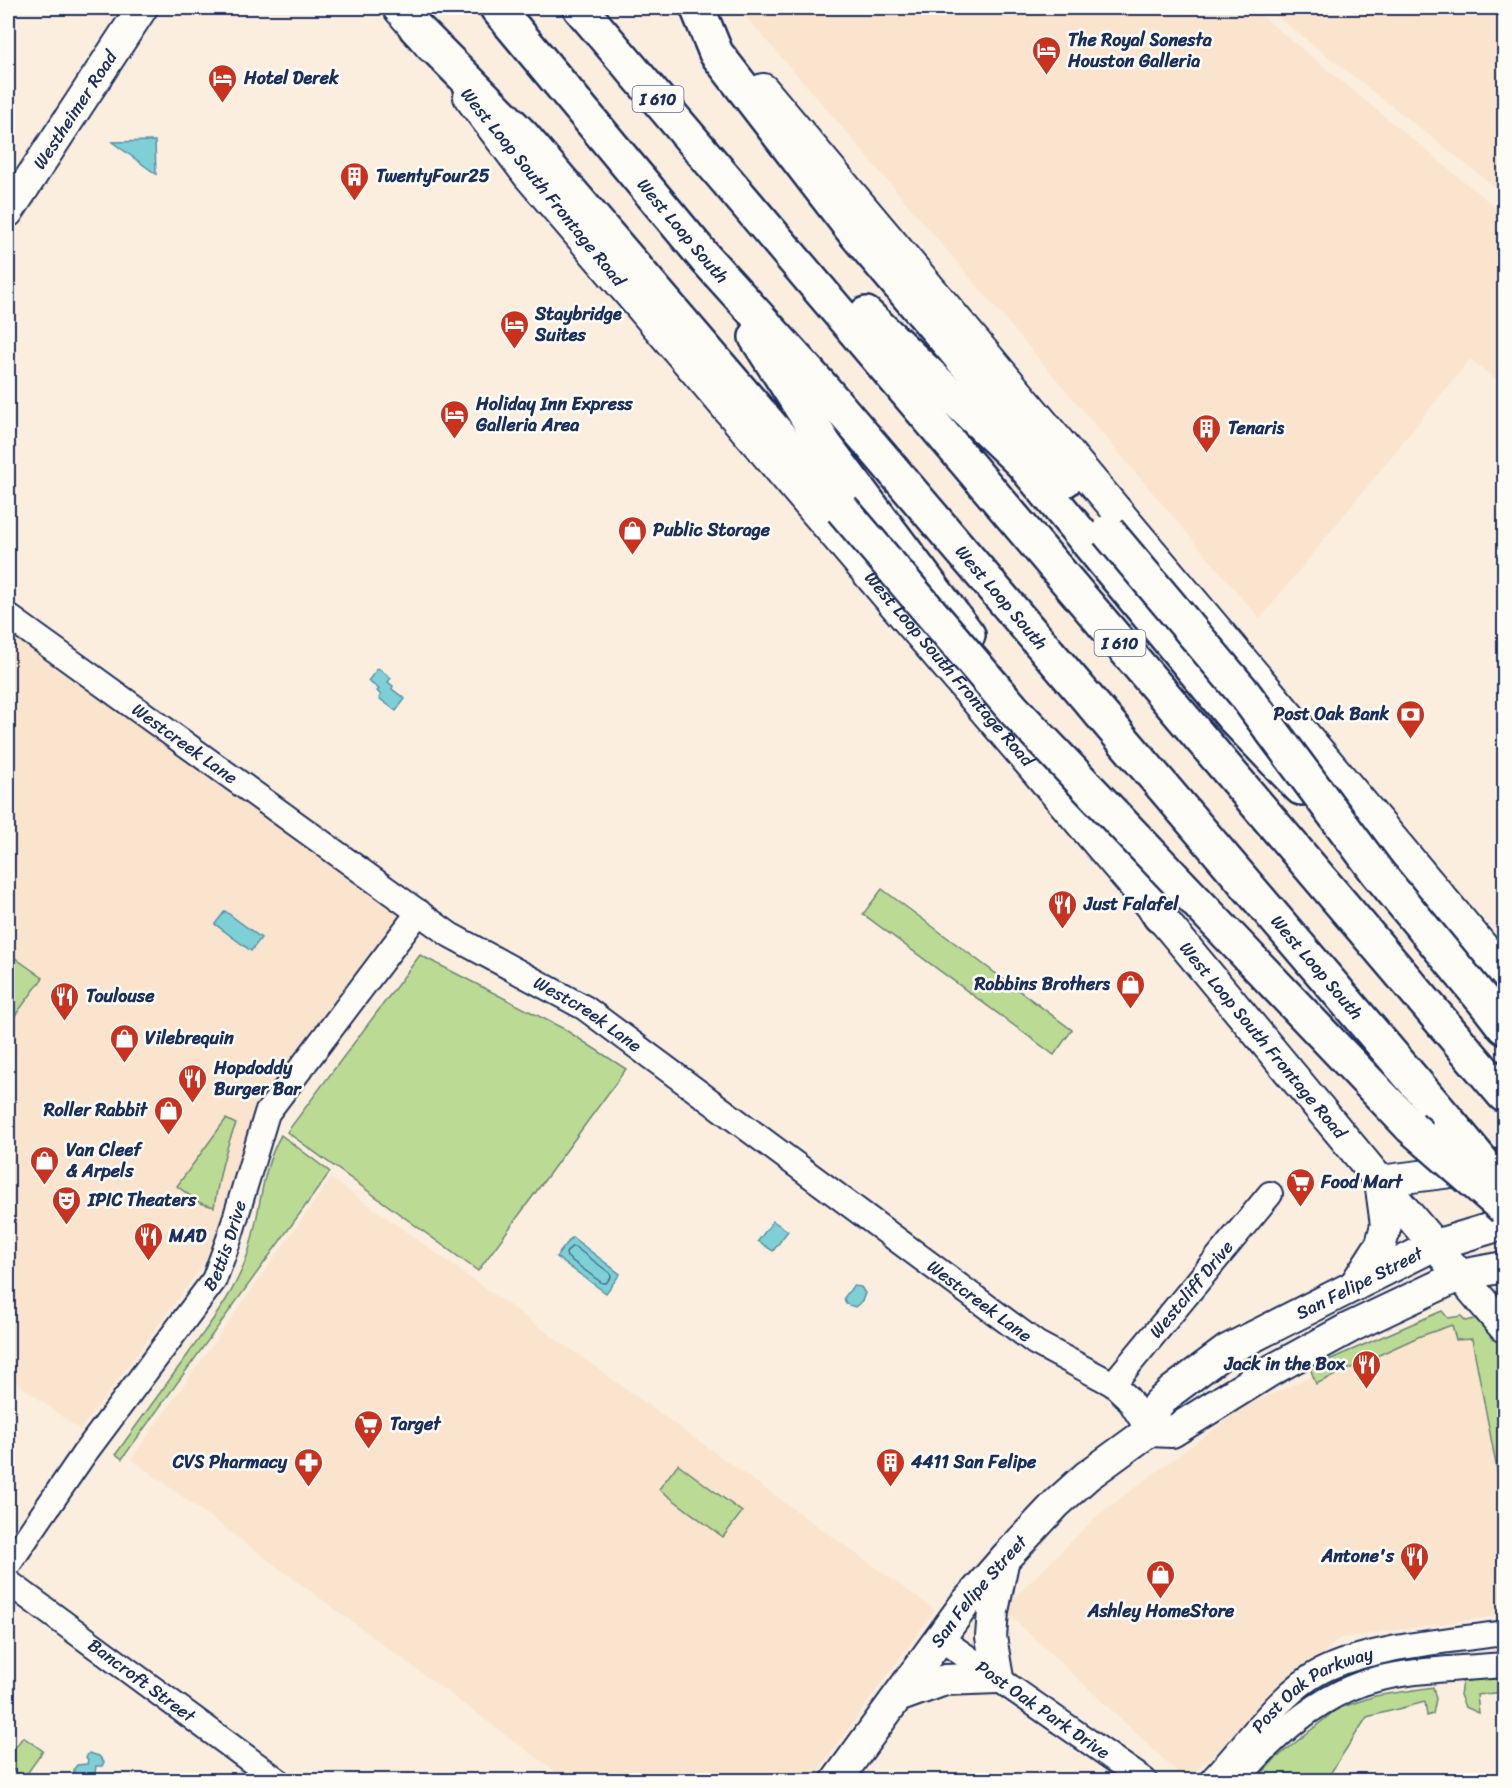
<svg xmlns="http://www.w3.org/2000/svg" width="1512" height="1788" font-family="Sriracha,sans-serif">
<rect width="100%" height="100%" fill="#fbeedf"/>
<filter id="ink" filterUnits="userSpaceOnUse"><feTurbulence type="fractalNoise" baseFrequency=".0167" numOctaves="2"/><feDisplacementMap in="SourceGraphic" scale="12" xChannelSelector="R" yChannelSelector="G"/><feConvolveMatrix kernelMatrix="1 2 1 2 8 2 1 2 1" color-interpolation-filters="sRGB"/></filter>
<g filter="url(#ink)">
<g fill="#fae4ce">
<polygon points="738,8 1252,8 1504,214 1504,386 1470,359 1260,619 824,106"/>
<polygon points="1266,8 1504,8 1504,194"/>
<polygon points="8,625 409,917 255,1124 228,1218 201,1268 80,1430 8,1376"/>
<polygon points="331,1178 935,1610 811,1780 567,1780 131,1459"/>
<polygon points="1436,1320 1477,1330 1504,1518 1504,1615 1340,1638 1186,1780 1003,1609 1098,1515 1245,1406"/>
</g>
<g fill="#bbda93" stroke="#6b8478" stroke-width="1.5">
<polygon points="882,889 1072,1030 1054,1055 863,914"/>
<polygon points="420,955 564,1029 626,1069 478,1271 287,1132"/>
<polygon points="15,958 43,978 8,1025 8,967"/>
<path d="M226,1119L236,1124C224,1151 219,1178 214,1207L200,1203L177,1186Z"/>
<path d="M281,1135L330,1172L122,1459L116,1454C140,1420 165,1386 189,1353C210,1323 234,1294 246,1259C261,1218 259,1173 281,1135Z"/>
<polygon points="1442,1311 1448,1318 1461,1316 1466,1321 1478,1318 1504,1349 1504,1506 1472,1339 1456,1340 1452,1325 1418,1337 1316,1384 1310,1368"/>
<polygon points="678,1464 742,1512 723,1537 659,1489"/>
<polygon points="1504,1674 1504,1692 1477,1695 1479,1713 1465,1707 1460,1695 1462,1682"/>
<polygon points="1433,1687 1436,1699 1433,1714 1427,1716 1425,1702 1367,1717 1326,1780 1256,1780 1274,1760 1337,1709 1375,1696"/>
<polygon points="23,1737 43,1751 24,1778 8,1766 8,1757"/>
</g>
<g fill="#7ed0d6" stroke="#5690a6" stroke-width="1.5">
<polygon points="155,141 156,174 112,142"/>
<polygon points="378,668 391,678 388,682 393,686 392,689 405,699 396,711 379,698 381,695 377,691 379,689 368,681"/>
<polygon points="225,911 261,938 251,951 215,924"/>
<polygon points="773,1221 788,1231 773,1251 758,1241"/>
<polygon points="572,1237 620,1274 606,1293 556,1257"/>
<polygon points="853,1286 861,1287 865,1293 862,1301 855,1307 846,1304 844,1298"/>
<polygon points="89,1753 99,1756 104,1762 102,1766 96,1766 94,1780 74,1780 74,1769 77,1765 87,1764 88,1760 86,1757"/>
</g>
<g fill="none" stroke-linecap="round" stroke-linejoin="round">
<polygon stroke="#436f8e" stroke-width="1.5" points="571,1247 575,1247 610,1273 611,1277 606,1283 602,1283 567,1257 566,1253"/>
<defs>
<g id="minor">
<path id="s1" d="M8,616L450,935L585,1008L1036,1343L1113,1384L1128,1398L1149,1431"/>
<path id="s2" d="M1113,1384L1270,1194"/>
<path id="s3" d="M8,1565L84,1454L214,1280L229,1239L267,1113L419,912"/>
<path id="s4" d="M8,1582L277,1780"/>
<path id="s5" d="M941,1639L1144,1780"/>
<path id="s6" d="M1212,1780C1244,1747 1280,1692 1321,1671C1369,1646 1451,1641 1504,1633"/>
<path d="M1237,1780C1270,1740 1312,1701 1363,1683C1405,1669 1460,1669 1504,1665"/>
</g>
<g id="major">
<polyline points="398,8 431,47"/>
<polyline points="763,89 1504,972"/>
<path id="s7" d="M469,97L528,175L1160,916L1380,1181L1504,1327"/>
<path id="s8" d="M8,212L142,8"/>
<polyline points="1380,1181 1491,1167 1504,1163"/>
<polyline points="1354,1286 1381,1244 1386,1225 1380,1181"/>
<polyline points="1149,1431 1172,1432 1270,1371 1351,1327 1461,1275 1504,1267"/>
<polyline points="898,1697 945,1680 998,1678 991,1637 993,1611 1003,1563"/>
<path id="s9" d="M837,1780L964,1605L1005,1558L1057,1503L1087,1476L1149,1431L1157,1405L1172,1391L1227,1350L1435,1245L1504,1224"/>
</g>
<g id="highway">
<path id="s10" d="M497,8L705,258L821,386L1449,1122"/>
<polyline points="580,8 1504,1095"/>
<polyline points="698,9 716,53 854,232 1065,480"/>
<polyline points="416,28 522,135 842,509"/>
<polyline points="866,314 1022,463 1232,716 1301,788"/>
<polyline points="756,337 825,445 968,635"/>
<polyline points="1085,795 1160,916"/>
<polyline points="1439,931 1504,990"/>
<polyline points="1252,960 1411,1127"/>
<polyline points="1487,1005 1504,1027"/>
</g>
</defs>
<use href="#minor" stroke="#1b2f5e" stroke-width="28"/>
<use href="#major" stroke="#1b2f5e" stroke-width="34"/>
<use href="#highway" stroke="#1b2f5e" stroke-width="38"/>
<use href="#minor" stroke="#fdfcf7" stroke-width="24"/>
<use href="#major" stroke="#fdfcf7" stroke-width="30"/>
<use href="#highway" stroke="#fdfcf7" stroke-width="33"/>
<defs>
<g id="highway-bridge">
<polyline points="842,509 1013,709 1252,960"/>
<polyline points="1108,532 1243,692 1377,872 1487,1005"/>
<polyline points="1449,1122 1498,1181"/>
<polyline points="1411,1127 1504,1208"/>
</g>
</defs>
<use href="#highway-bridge" stroke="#1b2f5e" stroke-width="38" stroke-linecap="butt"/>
<use href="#highway-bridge" stroke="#fdfcf7" stroke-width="33"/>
</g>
</g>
<defs>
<symbol id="hotel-pin" viewBox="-11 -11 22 30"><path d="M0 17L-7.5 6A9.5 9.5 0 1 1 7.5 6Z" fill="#c8321e" stroke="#fdfcf7"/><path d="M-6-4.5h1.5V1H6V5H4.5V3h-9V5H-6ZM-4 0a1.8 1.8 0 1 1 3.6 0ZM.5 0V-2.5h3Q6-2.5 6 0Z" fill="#fff"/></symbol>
<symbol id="building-pin" viewBox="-11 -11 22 30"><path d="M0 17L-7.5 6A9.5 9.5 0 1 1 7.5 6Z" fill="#c8321e" stroke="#fdfcf7"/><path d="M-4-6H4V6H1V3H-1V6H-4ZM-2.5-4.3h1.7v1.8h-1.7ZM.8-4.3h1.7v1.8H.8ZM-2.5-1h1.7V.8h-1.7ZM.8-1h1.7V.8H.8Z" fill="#fff"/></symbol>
<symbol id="shop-pin" viewBox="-11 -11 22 30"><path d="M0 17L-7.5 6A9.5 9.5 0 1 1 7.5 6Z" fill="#c8321e" stroke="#fdfcf7"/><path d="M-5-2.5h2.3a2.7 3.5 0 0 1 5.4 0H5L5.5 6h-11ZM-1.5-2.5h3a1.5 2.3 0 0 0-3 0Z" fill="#fff"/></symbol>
<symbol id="bank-pin" viewBox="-11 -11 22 30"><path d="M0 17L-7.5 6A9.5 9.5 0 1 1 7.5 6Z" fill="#c8321e" stroke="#fdfcf7"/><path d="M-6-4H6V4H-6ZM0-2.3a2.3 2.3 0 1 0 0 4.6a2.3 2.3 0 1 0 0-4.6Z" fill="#fff"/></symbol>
<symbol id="restaurant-pin" viewBox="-11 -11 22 30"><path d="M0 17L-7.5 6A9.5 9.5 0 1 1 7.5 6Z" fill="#c8321e" stroke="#fdfcf7"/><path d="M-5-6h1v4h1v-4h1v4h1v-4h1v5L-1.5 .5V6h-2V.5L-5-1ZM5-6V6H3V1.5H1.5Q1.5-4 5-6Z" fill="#fff"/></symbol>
<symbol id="supermarket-pin" viewBox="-11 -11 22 30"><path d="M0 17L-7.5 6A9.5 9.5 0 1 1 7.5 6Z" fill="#c8321e" stroke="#fdfcf7"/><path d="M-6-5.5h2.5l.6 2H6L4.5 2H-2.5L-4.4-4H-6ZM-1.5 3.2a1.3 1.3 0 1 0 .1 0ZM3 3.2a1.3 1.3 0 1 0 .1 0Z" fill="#fff"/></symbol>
<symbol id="theatre-pin" viewBox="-11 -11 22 30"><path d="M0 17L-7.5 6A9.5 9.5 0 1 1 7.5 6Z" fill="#c8321e" stroke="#fdfcf7"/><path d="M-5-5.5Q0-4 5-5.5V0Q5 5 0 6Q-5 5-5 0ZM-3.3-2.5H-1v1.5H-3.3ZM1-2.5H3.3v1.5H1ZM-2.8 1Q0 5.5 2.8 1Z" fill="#fff"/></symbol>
<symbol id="pharmacy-pin" viewBox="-11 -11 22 30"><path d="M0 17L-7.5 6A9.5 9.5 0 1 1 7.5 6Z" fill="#c8321e" stroke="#fdfcf7"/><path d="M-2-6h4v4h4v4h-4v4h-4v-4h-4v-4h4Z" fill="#fff"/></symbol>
</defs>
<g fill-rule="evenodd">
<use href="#hotel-pin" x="1030" y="34" width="33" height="45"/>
<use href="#hotel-pin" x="206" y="62" width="33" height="45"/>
<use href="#building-pin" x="338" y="160" width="33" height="45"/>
<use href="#hotel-pin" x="498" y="308" width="33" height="45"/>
<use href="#hotel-pin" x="438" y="398" width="33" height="45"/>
<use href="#building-pin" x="1190" y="412" width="33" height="45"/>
<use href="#shop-pin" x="616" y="514" width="33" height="45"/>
<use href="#bank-pin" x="1394" y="698" width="33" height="45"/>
<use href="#restaurant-pin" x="1046" y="888" width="33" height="45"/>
<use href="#shop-pin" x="1114" y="968" width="33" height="45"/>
<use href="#restaurant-pin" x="48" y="980" width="33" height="45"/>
<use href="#shop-pin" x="108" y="1022" width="33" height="45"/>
<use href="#restaurant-pin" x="176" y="1062" width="33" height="45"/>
<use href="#shop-pin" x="152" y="1094" width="33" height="45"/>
<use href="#shop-pin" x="28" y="1144" width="33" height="45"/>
<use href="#supermarket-pin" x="1284" y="1166" width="33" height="45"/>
<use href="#theatre-pin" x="50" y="1184" width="33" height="45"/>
<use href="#restaurant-pin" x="132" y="1220" width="33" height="45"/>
<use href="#restaurant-pin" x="1350" y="1348" width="33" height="45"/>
<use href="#supermarket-pin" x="352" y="1408" width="33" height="45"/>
<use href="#pharmacy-pin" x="292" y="1446" width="33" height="45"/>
<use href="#building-pin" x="874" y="1446" width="33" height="45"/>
<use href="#restaurant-pin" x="1398" y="1540" width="33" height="45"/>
<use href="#shop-pin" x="1144" y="1558" width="33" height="45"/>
</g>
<g text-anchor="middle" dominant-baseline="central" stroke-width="5" stroke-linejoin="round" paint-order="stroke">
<g fill="#fdfcf7" stroke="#5f6c8c" stroke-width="1.5">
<rect x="632.5" y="86" width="51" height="26" rx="4.5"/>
<rect x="1094.5" y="630" width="51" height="26" rx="4.5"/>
</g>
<g font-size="16" font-weight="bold" fill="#1b2f5e">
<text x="658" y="99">I 610</text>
<text x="1120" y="643">I 610</text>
</g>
<g font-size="18" font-weight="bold" fill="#1b2f5e" stroke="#fdfcf7" text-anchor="start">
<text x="1068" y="40">The Royal Sonesta<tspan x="1068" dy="21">Houston Galleria</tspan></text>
<text x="244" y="78">Hotel Derek</text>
<text x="376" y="176">TwentyFour25</text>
<text x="535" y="314">Staybridge<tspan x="535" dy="21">Suites</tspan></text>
<text x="476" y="404">Holiday Inn Express<tspan x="476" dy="21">Galleria Area</tspan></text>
<text x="1228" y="428">Tenaris</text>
<text x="653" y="530">Public Storage</text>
<text x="1389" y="714" text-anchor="end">Post Oak Bank</text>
<text x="1084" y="904">Just Falafel</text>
<text x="1110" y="984" text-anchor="end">Robbins Brothers</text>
<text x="86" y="996">Toulouse</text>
<text x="145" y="1038">Vilebrequin</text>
<text x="214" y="1068">Hopdoddy<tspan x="214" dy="21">Burger Bar</tspan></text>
<text x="147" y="1110" text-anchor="end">Roller Rabbit</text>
<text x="66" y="1150">Van Cleef<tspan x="66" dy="21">&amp; Arpels</tspan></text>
<text x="1321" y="1182">Food Mart</text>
<text x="88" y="1200">IPIC Theaters</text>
<text x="169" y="1236">MAD</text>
<text x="1345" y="1364" text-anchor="end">Jack in the Box</text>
<text x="390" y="1424">Target</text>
<text x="287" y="1462" text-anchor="end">CVS Pharmacy</text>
<text x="911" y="1462">4411 San Felipe</text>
<text x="1394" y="1556" text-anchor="end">Antone's</text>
<text x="1161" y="1611" text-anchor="middle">Ashley HomeStore</text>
</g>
<g font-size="18" fill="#1b2f5e" stroke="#fdfcf7">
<text stroke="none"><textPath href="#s8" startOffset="122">Westheimer Road</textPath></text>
<text transform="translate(543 187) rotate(51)">West Loop South Frontage Road</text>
<text stroke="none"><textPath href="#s10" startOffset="290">West Loop South</textPath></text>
<text stroke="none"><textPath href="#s10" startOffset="776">West Loop South</textPath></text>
<text stroke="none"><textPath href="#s7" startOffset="747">West Loop South Frontage Road</textPath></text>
<text stroke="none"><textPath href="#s1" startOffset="218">Westcreek Lane</textPath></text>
<text stroke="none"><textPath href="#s10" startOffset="1262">West Loop South</textPath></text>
<text stroke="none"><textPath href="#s1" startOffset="704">Westcreek Lane</textPath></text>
<text stroke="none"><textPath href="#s7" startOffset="1233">West Loop South Frontage Road</textPath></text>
<text stroke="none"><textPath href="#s3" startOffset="388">Bettis Drive</textPath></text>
<text stroke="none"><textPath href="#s9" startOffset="736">San Felipe Street</textPath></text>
<text stroke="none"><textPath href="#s2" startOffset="123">Westcliff Drive</textPath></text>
<text stroke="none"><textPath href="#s1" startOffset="1190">Westcreek Lane</textPath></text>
<text stroke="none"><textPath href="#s9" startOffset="236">San Felipe Street</textPath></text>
<text stroke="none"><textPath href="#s4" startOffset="166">Bancroft Street</textPath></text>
<text stroke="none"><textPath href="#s6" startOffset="138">Post Oak Parkway</textPath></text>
<text stroke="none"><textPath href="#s5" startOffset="124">Post Oak Park Drive</textPath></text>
</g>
</g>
<rect width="1512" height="1788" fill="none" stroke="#fdfcf7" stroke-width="30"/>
<rect x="15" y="15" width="1482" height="1758" fill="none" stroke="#1b2f5e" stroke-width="2" filter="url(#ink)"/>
</svg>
